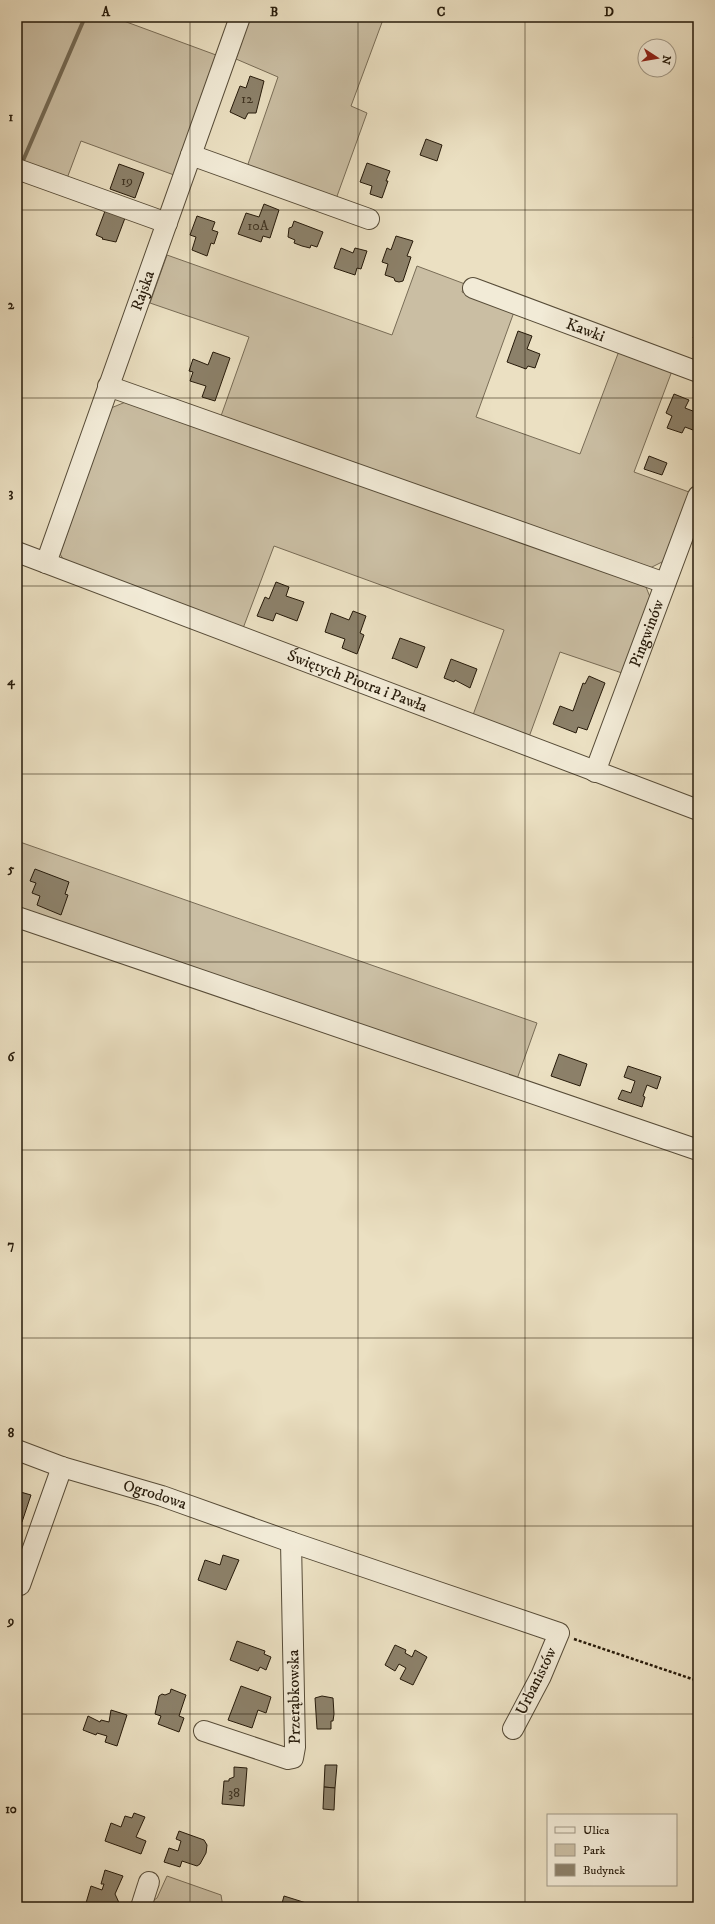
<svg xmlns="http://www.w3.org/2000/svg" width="715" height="1924" font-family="'IM FELL DW Pica',serif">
<rect width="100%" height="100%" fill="#ebe0c2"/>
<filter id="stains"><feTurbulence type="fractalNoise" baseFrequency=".005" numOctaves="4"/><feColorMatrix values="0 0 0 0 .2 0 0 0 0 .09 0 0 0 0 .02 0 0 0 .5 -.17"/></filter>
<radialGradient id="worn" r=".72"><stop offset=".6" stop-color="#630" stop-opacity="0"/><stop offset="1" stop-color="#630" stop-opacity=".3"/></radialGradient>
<g fill="#cabea3" stroke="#786c56">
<polygon points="17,17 113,17 216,55 174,175 81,141 66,181 17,164"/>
<polygon points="250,17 384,17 351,106 367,113 336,199 247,167 278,77 236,59"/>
<polygon points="167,255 392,335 417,266 465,284 462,292 514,312 476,417 580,454 619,351 672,371 634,472 689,492 666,560 650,568 221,416 249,337 150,303"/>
<polygon points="128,401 644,582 650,597 622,673 560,652 529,737 473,715 504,630 274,546 242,631 67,565 60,554 111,408"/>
<polygon points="17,841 537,1023 517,1079 17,908"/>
<polygon points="167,1876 221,1895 223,1907 149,1907 151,1902 157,1898"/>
</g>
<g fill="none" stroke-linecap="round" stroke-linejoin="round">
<polyline stroke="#746953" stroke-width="4" points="22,163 85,17"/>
</g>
<g fill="#8c816a" stroke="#261a0a">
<polygon points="250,76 264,81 256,113 248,113 245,119 230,112 240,86 246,88"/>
<polygon points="426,139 442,145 437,161 420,155"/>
<polygon points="367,163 390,171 386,181 388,181 382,198 370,194 372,186 360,182"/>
<polygon points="119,164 144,173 135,198 110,189"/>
<polygon points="264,204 279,210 270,238 263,236 261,242 238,234 246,213 259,217"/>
<polygon points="105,211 125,218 116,242 102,239 103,238 96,235"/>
<polygon points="197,216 215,222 212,230 218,232 214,244 211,243 207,256 192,250 196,237 190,235"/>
<polygon points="294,221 323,232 317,247 311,245 310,248 302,246 294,243 295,240 288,237 289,228 292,227"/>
<polygon points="396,236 413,241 407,256 411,257 403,281 399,282 395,281 394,278 385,275 388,264 382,262 387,248 391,250"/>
<polygon points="341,248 353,253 355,248 367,251 361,269 357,268 355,275 334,268"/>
<polygon points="698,324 698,340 693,338"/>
<polygon points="518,331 532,336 527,349 540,354 535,368 528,366 526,369 507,362"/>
<polygon points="213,352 230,358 215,401 202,397 206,386 190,381 193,372 189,371 193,359 208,365"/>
<polygon points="674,394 689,400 685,408 698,413 698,419 693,430 685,427 682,433 667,428 672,416 666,413"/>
<polygon points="649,456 667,463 662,475 644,469"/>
<polygon points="276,582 289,587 286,596 304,602 297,621 276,613 273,621 257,616 265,597 269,599"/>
<polygon points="353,611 366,616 360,633 364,635 357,654 342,648 345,639 325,632 331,613 349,620"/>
<polygon points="400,638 425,647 417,668 393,658 392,659"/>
<polygon points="451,659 477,669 470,688 455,680 454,682 444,678"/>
<polygon points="589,676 605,683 587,730 578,727 576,733 553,724 560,706 573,711 583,683 585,684"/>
<polygon points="35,869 69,882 65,894 68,895 61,915 37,905 40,896 32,893 36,883 30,881"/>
<polygon points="559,1054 587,1064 580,1086 551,1076"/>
<polygon points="628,1066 661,1077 657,1089 647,1085 643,1096 645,1097 642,1107 618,1099 622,1090 631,1093 635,1081 624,1077"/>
<polygon points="17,1485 19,1486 17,1491 31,1495 22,1522 17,1521"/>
<polygon points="223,1555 239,1560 226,1590 198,1580 205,1560 220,1565"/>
<polygon points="237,1641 265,1651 264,1654 271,1657 266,1670 260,1667 258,1671 230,1660"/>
<polygon points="395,1645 406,1650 405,1653 412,1657 415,1650 427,1657 413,1685 400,1679 406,1668 399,1664 395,1671 385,1665"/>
<polygon points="241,1686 271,1697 266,1713 258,1710 252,1728 228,1720"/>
<polygon points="171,1689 186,1695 179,1716 184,1718 179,1732 158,1724 161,1716 155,1714 159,1696 162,1694 165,1695 170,1693"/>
<polygon points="322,1696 333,1698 334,1714 333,1721 331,1721 331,1729 317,1729 315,1698"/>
<polygon points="111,1710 127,1715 117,1746 105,1742 107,1736 97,1733 96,1735 83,1730 88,1716 100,1722 101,1720 109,1722"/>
<polygon points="325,1765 337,1765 335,1788 324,1787"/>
<polygon points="234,1767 247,1768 244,1806 222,1804 224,1781 229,1781 229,1779 234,1777"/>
<polygon points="324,1787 335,1788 334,1810 323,1809"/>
<polygon points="134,1813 145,1817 136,1837 146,1841 141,1854 105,1841 111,1823 121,1827 125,1816 132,1818"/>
<polygon points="179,1831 204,1840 207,1845 206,1853 200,1864 197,1866 182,1861 180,1867 164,1862 169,1848 178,1851 181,1841 176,1839"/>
<polygon points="105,1870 123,1876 115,1894 121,1907 98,1907 86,1903 91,1886 102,1890 104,1884 101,1884"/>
<polygon points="284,1896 319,1907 281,1907"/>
</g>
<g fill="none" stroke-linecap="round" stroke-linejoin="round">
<defs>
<g id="minor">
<polyline points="191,155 369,219"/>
<polyline points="17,169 167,223"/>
<path id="s1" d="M473,288L698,372"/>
<polyline points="108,386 665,583"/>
<path id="s2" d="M17,552L698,810"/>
<path id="s3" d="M46,563L240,17"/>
<path id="s4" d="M595,772L698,496"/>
<polyline points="17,917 698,1150"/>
<path id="s5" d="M17,1450L62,1467L162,1496L291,1542L559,1633L541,1676L513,1729"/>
<polyline points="20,1585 62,1467"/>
<polyline points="204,1731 288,1759 293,1758 295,1747 291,1542"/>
<polyline points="141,1907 149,1882"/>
</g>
</defs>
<use href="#minor" stroke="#574c38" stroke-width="22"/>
<polyline stroke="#261a0a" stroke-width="2.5" stroke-dasharray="3 2" stroke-linecap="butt" points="574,1639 698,1681"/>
<use href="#minor" stroke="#f2ebd7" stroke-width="20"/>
</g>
<path fill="none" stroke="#261a0a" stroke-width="1" stroke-opacity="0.55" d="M190,17V1907M358,17V1907M525,17V1907M17,210H698M17,398H698M17,586H698M17,774H698M17,962H698M17,1150H698M17,1338H698M17,1526H698M17,1714H698"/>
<g text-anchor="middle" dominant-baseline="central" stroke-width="3" stroke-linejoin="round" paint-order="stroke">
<g font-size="14" fill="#403422">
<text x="247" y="99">12</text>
<text x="127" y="181">19</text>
<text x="258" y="226">10A</text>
<text x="234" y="1793">38</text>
</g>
<g font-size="16" fill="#261a0a" stroke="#f2ebd7">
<text stroke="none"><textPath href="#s3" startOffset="289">Rajska</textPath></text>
<text stroke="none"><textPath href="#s1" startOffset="120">Kawki</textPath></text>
<text stroke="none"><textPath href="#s4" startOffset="148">Pingwinów</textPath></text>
<text stroke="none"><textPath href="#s2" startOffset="364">Świętych Piotra i Pawła</textPath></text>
<text stroke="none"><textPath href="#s5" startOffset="145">Ogrodowa</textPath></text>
<text transform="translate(536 1681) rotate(-64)">Urbanistów</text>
<text transform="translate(294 1697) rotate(-91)">Przerąbkowska</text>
</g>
</g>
<rect width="715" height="1924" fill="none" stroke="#ebe0c2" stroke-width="44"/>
<rect x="547" y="1814" width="130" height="72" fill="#f2ebd7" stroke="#a09785"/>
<rect x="555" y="1827" width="20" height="6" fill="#f2ebd7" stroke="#a09785"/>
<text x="583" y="1834" font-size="12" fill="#261a0a">Ulica</text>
<rect x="555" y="1844" width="20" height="12" fill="#cabea3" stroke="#a09785"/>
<text x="583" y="1854" font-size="12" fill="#261a0a">Park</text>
<rect x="555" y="1864" width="20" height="12" fill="#8c816a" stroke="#a09785"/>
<text x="583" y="1874" font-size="12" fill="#261a0a">Budynek</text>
<g transform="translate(657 58) rotate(102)"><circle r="19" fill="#f2ebd7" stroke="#a09785"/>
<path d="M0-3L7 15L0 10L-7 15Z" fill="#8f2418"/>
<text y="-6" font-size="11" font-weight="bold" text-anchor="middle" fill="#261a0a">N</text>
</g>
<rect x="22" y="22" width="671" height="1880" fill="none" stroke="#261a0a" stroke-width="1.5"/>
<g font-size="13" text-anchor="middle" font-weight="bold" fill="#261a0a">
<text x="106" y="16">A</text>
<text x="274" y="16">B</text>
<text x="441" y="16">C</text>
<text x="609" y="16">D</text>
<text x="11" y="121">1</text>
<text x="11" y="309">2</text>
<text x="11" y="497">3</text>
<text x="11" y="685">4</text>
<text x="11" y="873">5</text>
<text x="11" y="1061">6</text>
<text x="11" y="1249">7</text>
<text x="11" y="1437">8</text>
<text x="11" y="1625">9</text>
<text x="11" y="1813">10</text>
</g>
<rect width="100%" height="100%" filter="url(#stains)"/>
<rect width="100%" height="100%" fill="url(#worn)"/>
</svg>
